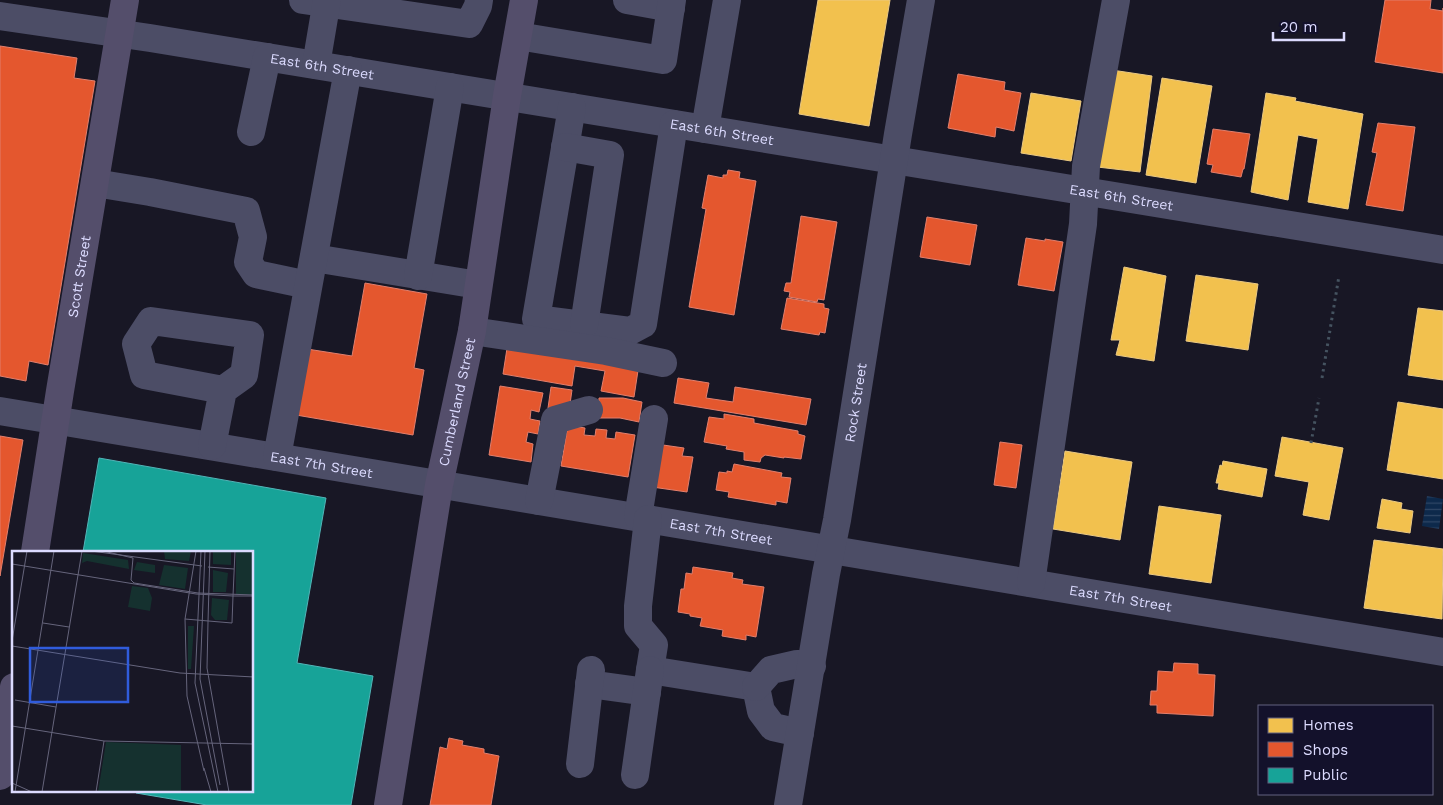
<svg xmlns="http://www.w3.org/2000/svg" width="1443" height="805" font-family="'Work Sans',sans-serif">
<defs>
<pattern id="water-rules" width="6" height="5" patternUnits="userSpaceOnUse" patternTransform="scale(1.25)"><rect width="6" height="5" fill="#0d294b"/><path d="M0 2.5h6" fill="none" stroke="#304766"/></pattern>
</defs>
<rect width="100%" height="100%" fill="#181725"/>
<polygon fill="url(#water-rules)" points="1427,496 1443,499 1439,529 1422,526"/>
<g fill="#f2c14e" stroke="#ebc983">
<polygon points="818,0 890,0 869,126 799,114"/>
<polygon points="1105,69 1152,76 1140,172 1089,166"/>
<polygon points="1162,78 1212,86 1196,183 1146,175"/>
<polygon points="1031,93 1081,101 1071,161 1021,153"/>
<polygon points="1266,93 1296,98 1295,101 1363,114 1348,209 1308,202 1318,139 1298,135 1288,200 1251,192"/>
<polygon points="1124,267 1166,276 1154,361 1116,355 1120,340 1111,340"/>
<polygon points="1196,275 1258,284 1248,350 1186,341"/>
<polygon points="1418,308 1443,311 1443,380 1408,375"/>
<polygon points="1398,402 1443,409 1443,479 1387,470"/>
<polygon points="1282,437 1343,448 1329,520 1303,515 1309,482 1275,476"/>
<polygon points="1065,451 1132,462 1120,540 1053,529"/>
<polygon points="1223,461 1267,469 1262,497 1218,489 1219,483 1216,483 1220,465 1222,466"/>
<polygon points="1382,499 1402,503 1401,509 1413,511 1410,533 1377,528"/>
<polygon points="1159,506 1221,515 1211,583 1149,574"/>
<polygon points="1374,540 1443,549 1442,619 1364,608"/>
</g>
<g fill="#e4572e" stroke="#e27f6d">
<polygon points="1385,0 1431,0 1430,9 1443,11 1443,8 1443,73 1375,62"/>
<polygon points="0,46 77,58 74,78 95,81 48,365 29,361 26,381 0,376"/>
<polygon points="958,74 1005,82 1004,90 1021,93 1014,131 996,127 995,137 948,128"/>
<polygon points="1378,123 1415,127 1403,211 1366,205 1377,153 1372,152"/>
<polygon points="1213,129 1250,134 1244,169 1243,169 1241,177 1211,172 1213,165 1207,164"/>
<polygon points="728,170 740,172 739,178 756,181 734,315 689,307 706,209 702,208 708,175 723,178 723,175 727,175"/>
<polygon points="801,216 837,222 824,300 818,299 817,302 789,297 790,292 784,291 786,283 791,283"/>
<polygon points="927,217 977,225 970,265 920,257"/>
<polygon points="1026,238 1045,241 1045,239 1063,242 1054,291 1018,285"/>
<polygon points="365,283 427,294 414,368 424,370 413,435 296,415 307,349 352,356"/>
<polygon points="787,298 824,304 824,308 829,309 825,333 820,332 819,335 781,329"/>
<polygon points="508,342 639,364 634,397 601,391 605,371 575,366 572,386 503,374"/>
<polygon points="678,378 709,383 706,398 733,402 735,387 811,399 806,425 674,403"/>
<polygon points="500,386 543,393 539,412 531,410 530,419 540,421 538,434 528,432 526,442 533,444 531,462 489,455"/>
<polygon points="551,387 572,390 569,411 548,408"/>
<polygon points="599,398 623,398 642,402 639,422 620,418 598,418"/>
<polygon points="724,414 754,419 754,423 798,431 798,434 805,436 801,459 784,457 784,458 765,455 761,458 760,462 744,460 744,452 726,449 727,446 704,442 709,417 724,419"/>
<polygon points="568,425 585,428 584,435 595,436 596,429 607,430 606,438 615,439 616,432 635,435 628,477 561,466"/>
<polygon points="0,436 23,440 0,576"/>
<polygon points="1000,442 1022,445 1016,488 994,485"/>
<polygon points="663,445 684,448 682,456 693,457 687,492 652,487"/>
<polygon points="734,464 782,473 781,477 791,478 787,503 776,501 776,505 728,497 729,492 716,490 719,472 727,473 727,471 732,472"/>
<polygon points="693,567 733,573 732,578 743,580 742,584 764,587 756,637 746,635 746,640 722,636 723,630 700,626 702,618 690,616 690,614 678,612 681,589 684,589 686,573 692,574"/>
<polygon points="1174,663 1198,664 1198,674 1215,675 1213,716 1157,713 1157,705 1150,705 1151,691 1157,691 1158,671 1173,672"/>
<polygon points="449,738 463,741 462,745 484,749 484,753 499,756 491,805 430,805 440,747 447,749"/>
</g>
<polygon fill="#17a398" stroke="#52b4b7" points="99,458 326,498 297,663 373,676 351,805 207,805 136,793 136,791 252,791 252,552 83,552"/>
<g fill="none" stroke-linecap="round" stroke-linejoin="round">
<g stroke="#455360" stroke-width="3" stroke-dasharray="2.5 4" stroke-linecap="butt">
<polyline points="1322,378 1339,276"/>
<polyline points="1311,443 1319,398"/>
</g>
<g stroke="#4c4d66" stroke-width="28">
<polyline points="303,0 469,24 478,6 479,0"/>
<polyline points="627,0 671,8"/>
<path id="s1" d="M0,16L150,38L1443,250"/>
<polyline points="518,36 663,60 672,0"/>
<polyline points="316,65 327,0"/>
<polyline points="572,107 536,319 630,331 643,324 674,124"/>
<polyline points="705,129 727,0"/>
<polyline points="251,132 267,57"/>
<polyline points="565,147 610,155 584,325"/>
<polyline points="95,183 150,192 246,211 253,237 248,262 256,274 308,285"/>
<polyline points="314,258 478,285"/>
<polyline points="418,276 450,87"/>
<polyline points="472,331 606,351 663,363"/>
<path id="s2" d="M0,411L1443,652"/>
<polyline points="212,446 223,390 244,375 250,335 151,321 136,344 144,375 223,390"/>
<polyline points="277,457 348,70"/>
<polyline points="539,501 555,420 589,410"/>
<polyline points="638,517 654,419"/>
<polyline points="648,519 638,606 638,626 654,645 650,670 756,687"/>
<polyline points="1031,583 1083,224 1086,166 1116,0"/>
<polyline points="589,684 647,692"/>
<polyline points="756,687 761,711 773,727 800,733"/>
<polyline points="756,687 771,670 797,664 812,666"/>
<polyline points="580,764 591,670"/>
<polyline points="635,775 650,670"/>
<path id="s3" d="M788,805L826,574L837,520L898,134L921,0"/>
</g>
<g stroke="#544e6b" stroke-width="28">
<path id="s4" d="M35,552L60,391L125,0"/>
<polyline points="0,776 14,687"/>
<path id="s5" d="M388,805L439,485L472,331L507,96L524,0"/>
</g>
</g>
<g text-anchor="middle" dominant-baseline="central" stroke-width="5" stroke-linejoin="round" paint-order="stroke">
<g font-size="14" fill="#dcdbff" stroke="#13112b">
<text stroke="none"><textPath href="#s1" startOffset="326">East 6th Street</textPath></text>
<text stroke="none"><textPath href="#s1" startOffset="731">East 6th Street</textPath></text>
<text stroke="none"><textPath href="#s1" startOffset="1136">East 6th Street</textPath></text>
<text stroke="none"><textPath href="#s4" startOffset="279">Scott Street</textPath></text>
<text stroke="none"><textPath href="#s5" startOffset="409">Cumberland Street</textPath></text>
<text stroke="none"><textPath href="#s3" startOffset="408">Rock Street</textPath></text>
<text stroke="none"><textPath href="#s2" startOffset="326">East 7th Street</textPath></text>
<text stroke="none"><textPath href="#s2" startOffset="731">East 7th Street</textPath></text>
<text stroke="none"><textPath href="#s2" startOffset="1136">East 7th Street</textPath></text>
</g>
</g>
<g transform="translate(12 551)">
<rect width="241" height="241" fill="#181725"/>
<path d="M152,0H179L177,10L153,8ZM201,0H219V14L201,13ZM71,2L116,9L117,18L75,10L70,12ZM125,11L143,14V22L122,19ZM152,14L176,17L173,38L147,34ZM201,19L216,22L214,41H201ZM200,47L217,49L215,69H203L199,64ZM176,75H182L179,118H176Z" fill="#15312f"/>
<path d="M224,0H241V44L224,43ZM120,35L136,37L140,47L138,60L116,56ZM94,191L169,194V241H86Z" fill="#15312f"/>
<path fill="none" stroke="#66657c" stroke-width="1" d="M79,0L190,15M91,0L121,7L119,29L122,32L186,42L242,44M189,0L183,132L206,241M193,0L188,128L208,234M223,0L221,45H242M0,13L184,43L221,45L220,72L173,68L175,145L192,220M196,16L222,18M173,68L184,0M196,71L195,117L213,219M196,71L198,0M31,72L57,76M0,90L15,0M0,95L168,122L242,126M3,149L44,156M0,175L92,190L242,193M192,217L199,241M213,219L217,241M0,232L20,241M3,241L42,0M30,241L70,0M84,241L92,190"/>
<path fill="#305cdc" fill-opacity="0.15" stroke="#305cdc" stroke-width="2.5" d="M18,97H116V151H18Z"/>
<rect width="241" height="241" fill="none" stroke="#dcdbff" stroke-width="2.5"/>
</g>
<rect x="1258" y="705" width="175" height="90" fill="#13112b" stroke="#636280"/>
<rect x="1268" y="718" width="25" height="15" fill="#f2c14e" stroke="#636280"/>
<text x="1303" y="730" font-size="15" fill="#dcdbff">Homes</text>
<rect x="1268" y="742" width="25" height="15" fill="#e4572e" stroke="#636280"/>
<text x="1303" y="755" font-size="15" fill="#dcdbff">Shops</text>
<rect x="1268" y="768" width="25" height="15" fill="#17a398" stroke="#636280"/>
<text x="1303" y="780" font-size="15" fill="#dcdbff">Public</text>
<path d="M1273 32v8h71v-8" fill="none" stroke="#dcdbff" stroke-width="2.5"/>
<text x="1280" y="32" font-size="15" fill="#dcdbff" stroke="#13112b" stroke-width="4" paint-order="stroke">20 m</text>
</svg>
